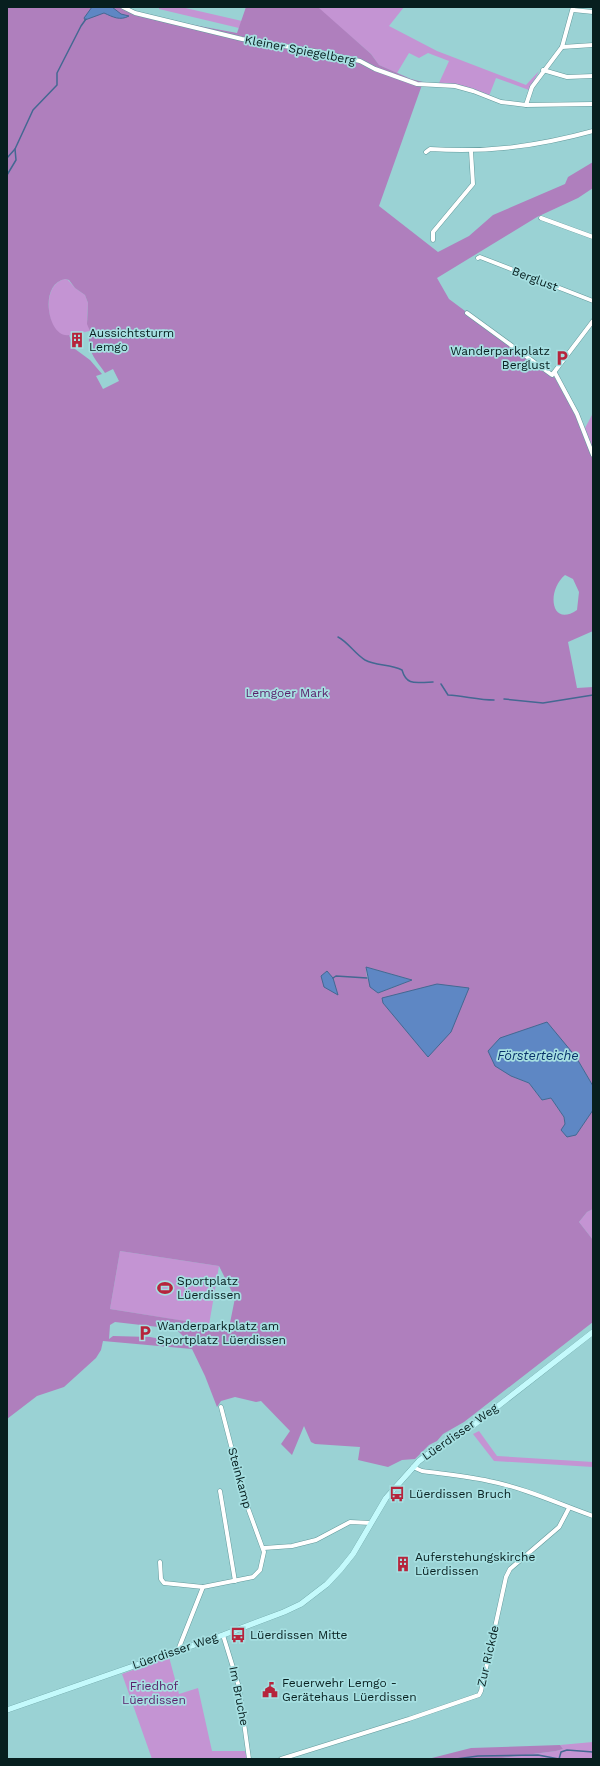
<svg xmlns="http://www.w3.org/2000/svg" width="600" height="1766" font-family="'Work Sans',sans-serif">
<rect width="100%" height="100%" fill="#9ad2d4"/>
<g fill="#c494d3">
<polygon points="159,7 181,7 242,21 239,28 159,9"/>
<polygon points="314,7 404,7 389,26 437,51 526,85 539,71 529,90 496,78 489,96 439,83 449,61 428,53 419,58 409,53 397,73 379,65 371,54 319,9"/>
<path d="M65,279L68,280L75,288L85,295L88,303L87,320L90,331C82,332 70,337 62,336C48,332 40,284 65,279Z"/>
<polygon points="593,413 593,449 584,430"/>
<polygon points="593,1209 593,1240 579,1222 587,1212"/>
<polygon points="120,1251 219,1266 209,1325 110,1309"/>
<polygon points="479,1431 497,1456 593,1462 593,1467 494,1461 473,1434"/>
<polygon points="169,1657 179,1694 198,1688 212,1751 245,1751 247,1759 152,1759 122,1674"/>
<polygon points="593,1742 593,1759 494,1759 556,1751 563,1749 560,1745"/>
</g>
<g fill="#af7fbd" fill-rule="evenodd">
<path d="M7,7H119L135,14L237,33L246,7L319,8L371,54L379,65L411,79L423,82L379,206L438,252L469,236L493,215L565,184L568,177L593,162V188L578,198L537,217L437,278L449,299L555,378L584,430L583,435L593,460V631L568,642L577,688L593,687V1086L576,1057L511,1076L529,1083L542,1100L551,1098L564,1117L565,1124L576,1135L593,1109V1209L587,1212L579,1222L593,1240V1322L464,1422L443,1434L437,1441L429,1445L415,1459L402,1460L388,1467L358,1460L360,1447L315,1444L311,1442L304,1426L292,1455L281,1444L290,1431L261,1401L256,1402L235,1397L221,1401L217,1407L205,1376L192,1349L103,1341L101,1350L96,1358L64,1387L37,1396L7,1419ZM65,279L69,280L75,288L85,295L88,303L87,324L92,336L89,338C88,353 97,361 105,373L113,369L119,381L103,389L96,376L102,374L90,360L75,349L69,335C48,339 38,284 65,279ZM565,575L573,579L579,592L577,610C551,628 546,591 565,575ZM366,967L412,980L378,993L367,978ZM120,1251L219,1266L235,1298L229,1328L110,1309ZM115,1322L176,1329L188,1341V1344L150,1337L113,1336L109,1339L110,1325Z"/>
<polygon points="560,1745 563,1749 556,1751 494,1759 428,1759 471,1748"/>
</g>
<g fill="#5e87c4" stroke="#446892">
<path d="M92,7H112L121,14L129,16C120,21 113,17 104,13L85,20L84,18Z"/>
<polygon points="366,967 412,980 378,993 370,987"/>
<polygon points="327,971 333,978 338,995 324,987 321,976"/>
<polygon points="437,984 469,988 451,1032 428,1057 383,1003 382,998"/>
<polygon points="547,1022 576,1057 593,1086 593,1110 576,1135 567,1137 561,1130 565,1124 564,1117 551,1098 542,1100 529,1083 511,1076 495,1066 488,1051 500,1038"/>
</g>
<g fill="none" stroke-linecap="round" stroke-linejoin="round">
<g stroke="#446892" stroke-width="1.5">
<polyline points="7,158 15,149 33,110 57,85 57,73 81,26 86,19"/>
<polyline points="7,175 16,160 15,149"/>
<path d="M338,637C348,642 355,654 365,660C376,666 390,664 402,670C407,687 417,682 433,682"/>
<path d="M441,684L448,695C464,696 479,700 494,700"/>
<polyline points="504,699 543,703 593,695"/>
<polyline points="333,978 336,976 367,978"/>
<polyline points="456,1759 478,1756 538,1755 559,1759 561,1752 567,1750 593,1752"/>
</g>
<defs>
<g id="street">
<polyline points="123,7 135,13 242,39 314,51 360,61 375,69 417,84 455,86 473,91 501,102 526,105 593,104"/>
<polyline points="573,10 593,12"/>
<polyline points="562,47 593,45"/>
<polyline points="543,70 567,77 593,76"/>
<polyline points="526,105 532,87 562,47 573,7"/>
<path d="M426,152L430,149C488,153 538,146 593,131"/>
<polyline points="541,218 593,237"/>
<polyline points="433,240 433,232 473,184 471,151"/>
<polyline points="478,258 480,257 593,301"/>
<polyline points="467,313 552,375 593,321"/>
<polyline points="555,373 577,414 593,455"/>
<path d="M413,1467L422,1471C444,1474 467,1476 489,1481C525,1488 559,1504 593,1516"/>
<polyline points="220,1491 235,1581"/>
<polyline points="264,1548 292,1546 316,1540 350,1522 371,1523"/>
<polyline points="160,1562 161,1579 164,1583 203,1587"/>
<polyline points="223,1635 239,1687 249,1759"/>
<polyline points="178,1650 203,1587 253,1577 260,1570 264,1552 245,1500 221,1407"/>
<polyline points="281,1759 409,1719 479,1695 481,1691 506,1577 510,1569 559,1527 569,1508"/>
</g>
<polyline id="secondary" points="7,1710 223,1635 284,1612 301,1604 327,1584 341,1569 353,1554 386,1498 419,1461 440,1445 470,1428 593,1332"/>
</defs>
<use href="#street" stroke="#639a9c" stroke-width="5"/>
<use href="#secondary" stroke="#639a9c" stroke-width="6"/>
<use href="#street" stroke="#fff" stroke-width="4"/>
<use href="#secondary" stroke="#c4fafc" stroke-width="5.5"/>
</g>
<defs>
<symbol id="building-bare" viewBox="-9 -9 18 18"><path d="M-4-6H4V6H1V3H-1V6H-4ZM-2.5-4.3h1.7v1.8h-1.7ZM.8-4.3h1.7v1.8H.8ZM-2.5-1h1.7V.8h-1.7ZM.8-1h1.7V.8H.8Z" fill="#b6243c" stroke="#a6dfe1" stroke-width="2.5" paint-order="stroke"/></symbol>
<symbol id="parking-bare" viewBox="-9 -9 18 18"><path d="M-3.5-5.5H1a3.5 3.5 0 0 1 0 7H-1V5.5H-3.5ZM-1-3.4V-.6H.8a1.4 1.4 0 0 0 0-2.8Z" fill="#b6243c" stroke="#a6dfe1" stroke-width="2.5" paint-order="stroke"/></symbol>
<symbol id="stadium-bare" viewBox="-9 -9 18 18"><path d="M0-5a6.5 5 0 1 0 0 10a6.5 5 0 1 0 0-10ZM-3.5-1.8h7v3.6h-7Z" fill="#b6243c" stroke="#a6dfe1" stroke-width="2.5" paint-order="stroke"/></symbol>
<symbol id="bus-bare" viewBox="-9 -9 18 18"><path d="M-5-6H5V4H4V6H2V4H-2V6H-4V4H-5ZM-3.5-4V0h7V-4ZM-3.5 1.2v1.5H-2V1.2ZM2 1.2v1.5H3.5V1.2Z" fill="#b6243c" stroke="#a6dfe1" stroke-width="2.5" paint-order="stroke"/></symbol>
<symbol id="civic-bare" viewBox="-9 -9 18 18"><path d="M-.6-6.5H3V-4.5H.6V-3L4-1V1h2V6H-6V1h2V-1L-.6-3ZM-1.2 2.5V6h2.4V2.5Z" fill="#b6243c" stroke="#a6dfe1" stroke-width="2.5" paint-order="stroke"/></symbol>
</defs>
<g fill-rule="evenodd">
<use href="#building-bare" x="66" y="329" width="22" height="22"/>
<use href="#parking-bare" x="551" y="347" width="22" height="22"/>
<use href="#stadium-bare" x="154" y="1277" width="22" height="22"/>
<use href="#parking-bare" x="134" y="1322" width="22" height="22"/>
<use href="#bus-bare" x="386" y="1483" width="22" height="22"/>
<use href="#building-bare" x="392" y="1553" width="22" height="22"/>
<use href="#bus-bare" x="227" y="1624" width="22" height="22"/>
<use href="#civic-bare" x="259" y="1679" width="22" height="22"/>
</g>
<g text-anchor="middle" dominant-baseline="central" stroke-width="3.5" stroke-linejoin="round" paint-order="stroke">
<g font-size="12" fill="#071f1f" stroke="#a6dfe1">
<text transform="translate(300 50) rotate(11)">Kleiner Spiegelberg</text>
<text transform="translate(535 279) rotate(21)">Berglust</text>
<text transform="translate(460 1432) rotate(-35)">Lüerdisser Weg</text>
<text transform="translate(240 1478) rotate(75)">Steinkamp</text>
<text transform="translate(175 1651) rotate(-19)">Lüerdisser Weg</text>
<text transform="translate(488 1656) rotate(-77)">Zur Rickde</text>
<text transform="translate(239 1696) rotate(79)">Im Bruche</text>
</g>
<g font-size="12" fill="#071f1f" stroke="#a6dfe1" text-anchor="start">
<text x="89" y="333">Aussichtsturm<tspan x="89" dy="14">Lemgo</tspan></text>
<text x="550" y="351" text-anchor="end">Wanderparkplatz<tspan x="550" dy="14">Berglust</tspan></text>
<text x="177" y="1281">Sportplatz<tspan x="177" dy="14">Lüerdissen</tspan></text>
<text x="157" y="1326">Wanderparkplatz am<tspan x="157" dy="14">Sportplatz Lüerdissen</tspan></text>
<text x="409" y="1494">Lüerdissen Bruch</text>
<text x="415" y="1557">Auferstehungskirche<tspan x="415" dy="14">Lüerdissen</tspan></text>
<text x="250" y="1635">Lüerdissen Mitte</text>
<text x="282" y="1683">Feuerwehr Lemgo -<tspan x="282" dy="14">Gerätehaus Lüerdissen</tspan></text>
</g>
<g font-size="12" fill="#591e69" stroke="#a6dfe1">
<text x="287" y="693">Lemgoer Mark</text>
<text x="154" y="1686">Friedhof<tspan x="154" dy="14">Lüerdissen</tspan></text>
</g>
<g font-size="13" font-style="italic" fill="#09326a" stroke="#a6dfe1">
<text x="538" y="1055">Försterteiche</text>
</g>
</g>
<rect width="600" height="1766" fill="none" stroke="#071f1f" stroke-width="16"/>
</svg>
